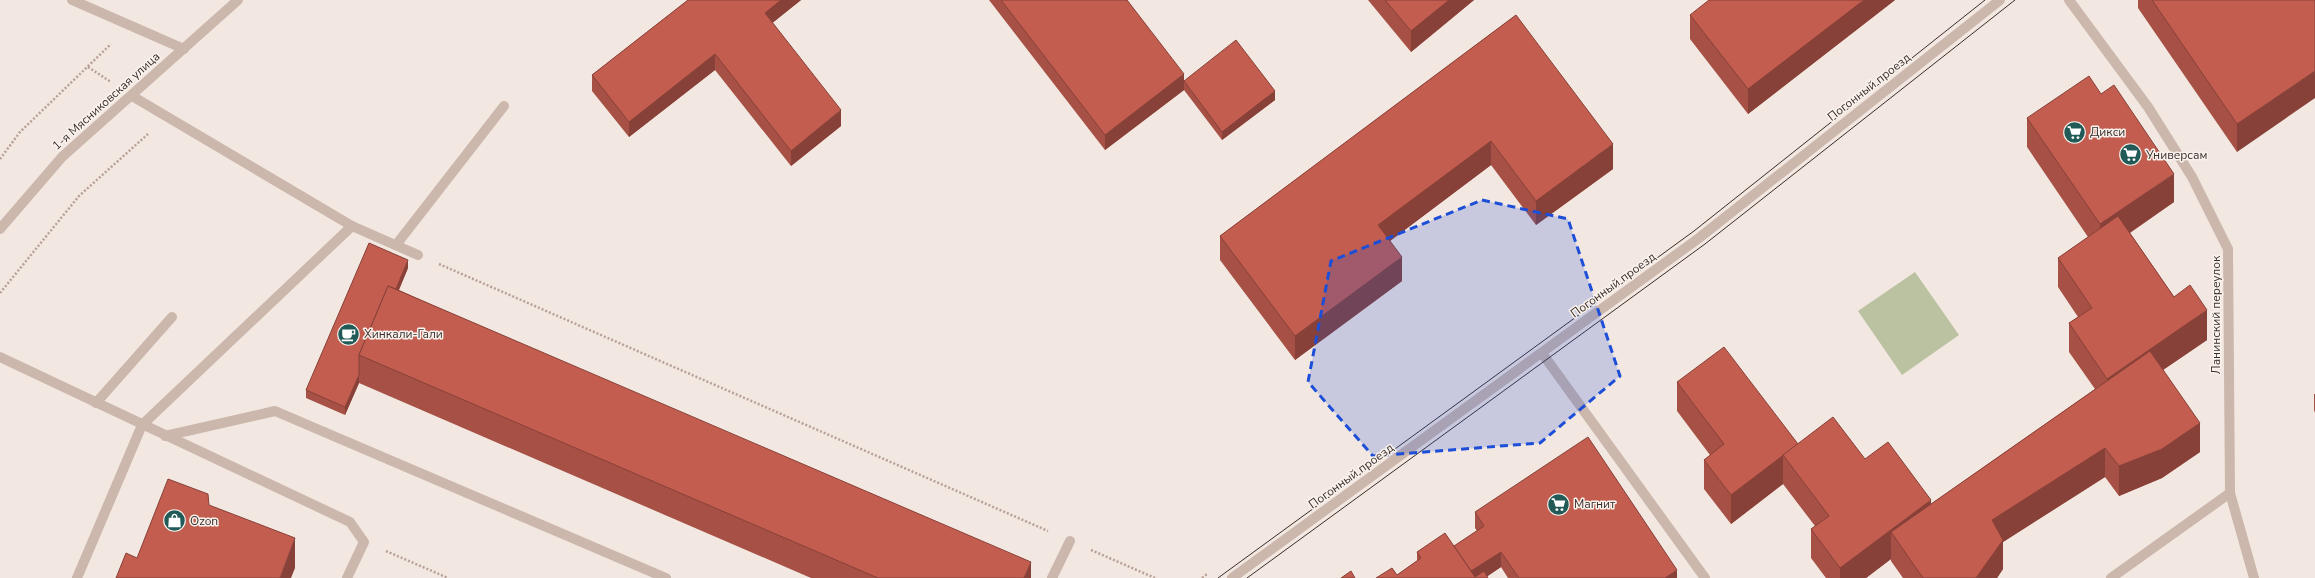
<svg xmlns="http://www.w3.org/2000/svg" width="2315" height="578" font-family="'Nunito Sans',sans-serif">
<rect width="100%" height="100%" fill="#f3e8e1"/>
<polygon fill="#bac2a1" points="1915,272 1959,335 1902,375 1858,311"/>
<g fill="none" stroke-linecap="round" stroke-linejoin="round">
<g stroke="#b7a097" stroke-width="2.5" stroke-dasharray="2 2" stroke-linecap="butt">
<polyline points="88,67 111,82"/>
<polyline points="0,159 20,132 111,44"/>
<polyline points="439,264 1048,531"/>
<polyline points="0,293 79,196 148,134"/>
<polyline points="1091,550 1155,578"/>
<polyline points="386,551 448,578"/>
<polyline points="1202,578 1207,574"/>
</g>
<g stroke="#cbb7ac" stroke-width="10">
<polyline points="72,0 184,49"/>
<polyline points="2069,0 2148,107 2192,177 2228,249 2230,493 2254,578"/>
<polyline points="132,96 352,226 418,255"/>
<polyline points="0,229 62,157 238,0"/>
<polyline points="396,245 504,106"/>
<polyline points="1542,353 1705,578"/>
<polyline points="0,357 350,522 364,542 347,578"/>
<polyline points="96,403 172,317"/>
<polyline points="165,436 275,411 666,578"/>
<polyline points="77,578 142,425 352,226"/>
<polyline points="1052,578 1070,541"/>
<polyline points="1232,578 1699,238 2000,0"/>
<polyline points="2111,578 2230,493"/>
</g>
<g stroke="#392e2b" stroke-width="1">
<polyline points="1218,578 1694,231 1985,0"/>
<polyline points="1247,578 1705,244 2015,0"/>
</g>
</g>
<g fill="#a75045">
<polygon points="688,0 801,0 772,23 841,126 791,166 715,70 629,137 592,91 592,75"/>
<polygon points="989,0 1127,0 1184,81 1275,100 1222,140 1184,90 1105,150"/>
<polygon points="1368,0 1474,0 1411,52"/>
<polygon points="1895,0 1748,114 1690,39 1690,15"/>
<polygon points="2138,0 2315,0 2237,152 2138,8"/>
<polygon points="1516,15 1613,169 1536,225 1491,165 1390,241 1402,281 1295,360 1220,260 1220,236"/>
<polygon points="2027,118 2174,202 2130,233 2174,297 2207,340 2163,370 2200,452 2162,478 2119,496 2105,477 2003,542 2003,569 1997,578 1903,578 1891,561 1891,559 1866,578 1826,578 1811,558 1811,529 1815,526 1783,484 1731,524 1704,489 1704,460 1710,455 1677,411 1677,382 1798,444 1865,459 1931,504 2095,389 2069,352 2069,323 2078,317 2058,287 2058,258 2088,237 2027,147"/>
<polygon points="408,268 399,290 1031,578 811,578 359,383 345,415 306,398 306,390"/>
<polygon points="2314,394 2315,394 2315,413 2314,410"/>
<polygon points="1475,512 1677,578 1508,578 1501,567 1487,576 1397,575 1417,561 1417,552 1454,546 1477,531 1475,528"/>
</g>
<g fill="#884138">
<polygon points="781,0 801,0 765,29 765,13"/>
<polygon points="1449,0 1474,0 1411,52 1411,31"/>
<polygon points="1864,0 1895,0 1748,114 1748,89"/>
<polygon points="715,54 715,70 629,137 629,122"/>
<polygon points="2315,71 2315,98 2237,152 2237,124"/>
<polygon points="1184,74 1184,90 1105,150 1105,135"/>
<polygon points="1275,91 1275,100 1222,140 1222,132"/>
<polygon points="841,110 841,126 791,166 791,151"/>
<polygon points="1491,141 1491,165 1378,250 1378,225"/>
<polygon points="1613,144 1613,169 1536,225 1536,201"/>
<polygon points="2174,174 2174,202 2100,253 2100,224"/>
<polygon points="1402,257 1402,281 1295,360 1295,336"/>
<polygon points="408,260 408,268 369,359 366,358"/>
<polygon points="2207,310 2207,340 2107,408 2107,379"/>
<polygon points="359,375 359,383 345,415 345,407"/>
<polygon points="2200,423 2200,452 2162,478 2119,496 2119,466"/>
<polygon points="2105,448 2105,477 2003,542 2003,569 1997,578 1976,578 1992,520"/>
<polygon points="1783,455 1783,484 1731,524 1731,495"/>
<polygon points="1931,500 1931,529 1891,532 1891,559 1866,578 1840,578 1840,568"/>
<polygon points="295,538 295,568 291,578 280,578"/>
<polygon points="1501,552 1501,567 1485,578 1465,575"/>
<polygon points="1031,562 1031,578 1024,578"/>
<polygon points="1677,570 1677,578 1665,578"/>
</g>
<g fill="#c25d50" stroke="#884138">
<polygon points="688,0 781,0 765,13 841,110 791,151 715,54 629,122 592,75"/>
<polygon points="1001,0 1127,0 1184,74 1105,135"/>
<polygon points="1385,0 1449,0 1411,31"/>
<polygon points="1709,0 1864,0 1748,89 1690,15"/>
<polygon points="2152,0 2315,0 2315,71 2237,124"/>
<polygon points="1516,15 1613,144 1536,201 1491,141 1378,225 1402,257 1295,336 1220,236"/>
<polygon points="1236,40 1275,91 1222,132 1184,81"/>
<polygon points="2089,76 2101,94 2114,85 2174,174 2100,224 2027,118"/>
<polygon points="2118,216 2174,297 2190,285 2207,310 2107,379 2069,323 2092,308 2058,258"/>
<polygon points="369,243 408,260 396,289 388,286 359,355 359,375 345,407 306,390"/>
<polygon points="388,286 1031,562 1024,578 878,578 359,355"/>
<polygon points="1724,347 1798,444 1731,495 1704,460 1724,444 1677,382"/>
<polygon points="2150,351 2200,423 2162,449 2119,466 2105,448 1992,520 2003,540 1976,578 1923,578 1891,532"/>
<polygon points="1833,417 1865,459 1888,442 1931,500 1840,568 1811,529 1829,516 1783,455"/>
<polygon points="1588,437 1677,570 1665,578 1519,578 1501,552 1471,571 1454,546 1484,526 1475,512"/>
<polygon points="168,479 208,494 209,505 295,538 280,578 116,578 126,553 137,558"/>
<polygon points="1445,533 1475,577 1484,571 1488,578 1376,578 1392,568 1397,575 1421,558 1417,552"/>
<polygon points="1351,571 1355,578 1341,578"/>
</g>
<path fill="#1d4ed8" fill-opacity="0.2" stroke="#1d4ed8" stroke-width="3" stroke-dasharray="8 5" stroke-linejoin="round" d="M1482,200L1568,219L1620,376L1540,443L1373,456L1308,382L1331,261Z"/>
<defs>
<symbol id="supermarket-disc" viewBox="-11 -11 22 22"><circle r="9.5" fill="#215a57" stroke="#faf3ed"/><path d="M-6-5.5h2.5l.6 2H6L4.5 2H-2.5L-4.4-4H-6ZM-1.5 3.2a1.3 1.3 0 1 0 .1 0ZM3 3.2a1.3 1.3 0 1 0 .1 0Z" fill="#fff"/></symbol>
<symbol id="cafe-disc" viewBox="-11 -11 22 22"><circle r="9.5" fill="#215a57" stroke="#faf3ed"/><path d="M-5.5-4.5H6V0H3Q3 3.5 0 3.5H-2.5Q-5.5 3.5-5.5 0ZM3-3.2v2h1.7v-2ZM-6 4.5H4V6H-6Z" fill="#fff"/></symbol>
<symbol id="shop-disc" viewBox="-11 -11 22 22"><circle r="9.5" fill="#215a57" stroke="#faf3ed"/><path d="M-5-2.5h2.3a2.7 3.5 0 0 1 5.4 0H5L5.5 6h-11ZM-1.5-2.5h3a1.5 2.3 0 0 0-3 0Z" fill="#fff"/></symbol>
</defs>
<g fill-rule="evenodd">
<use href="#supermarket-disc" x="2062" y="120" width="25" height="25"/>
<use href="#supermarket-disc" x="2118" y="142" width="25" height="25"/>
<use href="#cafe-disc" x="336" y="322" width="25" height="25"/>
<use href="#supermarket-disc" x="1546" y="492" width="25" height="25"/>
<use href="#shop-disc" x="162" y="508" width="25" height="25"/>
</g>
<g text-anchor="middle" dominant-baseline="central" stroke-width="3" stroke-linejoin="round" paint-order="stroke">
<g font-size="12" fill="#392e2b" stroke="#faf3ed">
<text transform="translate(1869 87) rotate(-38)">Погонный проезд</text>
<text transform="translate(106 101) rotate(-42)">1-я Мясниковская улица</text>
<text transform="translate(1613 285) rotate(-36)">Погонный проезд</text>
<text transform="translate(2216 315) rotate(-90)">Ланинский переулок</text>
<text transform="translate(1351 476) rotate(-36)">Погонный проезд</text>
</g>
<g font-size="12" fill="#392e2b" stroke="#faf3ed" text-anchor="start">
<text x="2090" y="132">Дикси</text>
<text x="2146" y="155">Универсам</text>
<text x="364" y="334">Хинкали-Гали</text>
<text x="1574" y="504">Магнит</text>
<text x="190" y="521">Ozon</text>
</g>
</g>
</svg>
